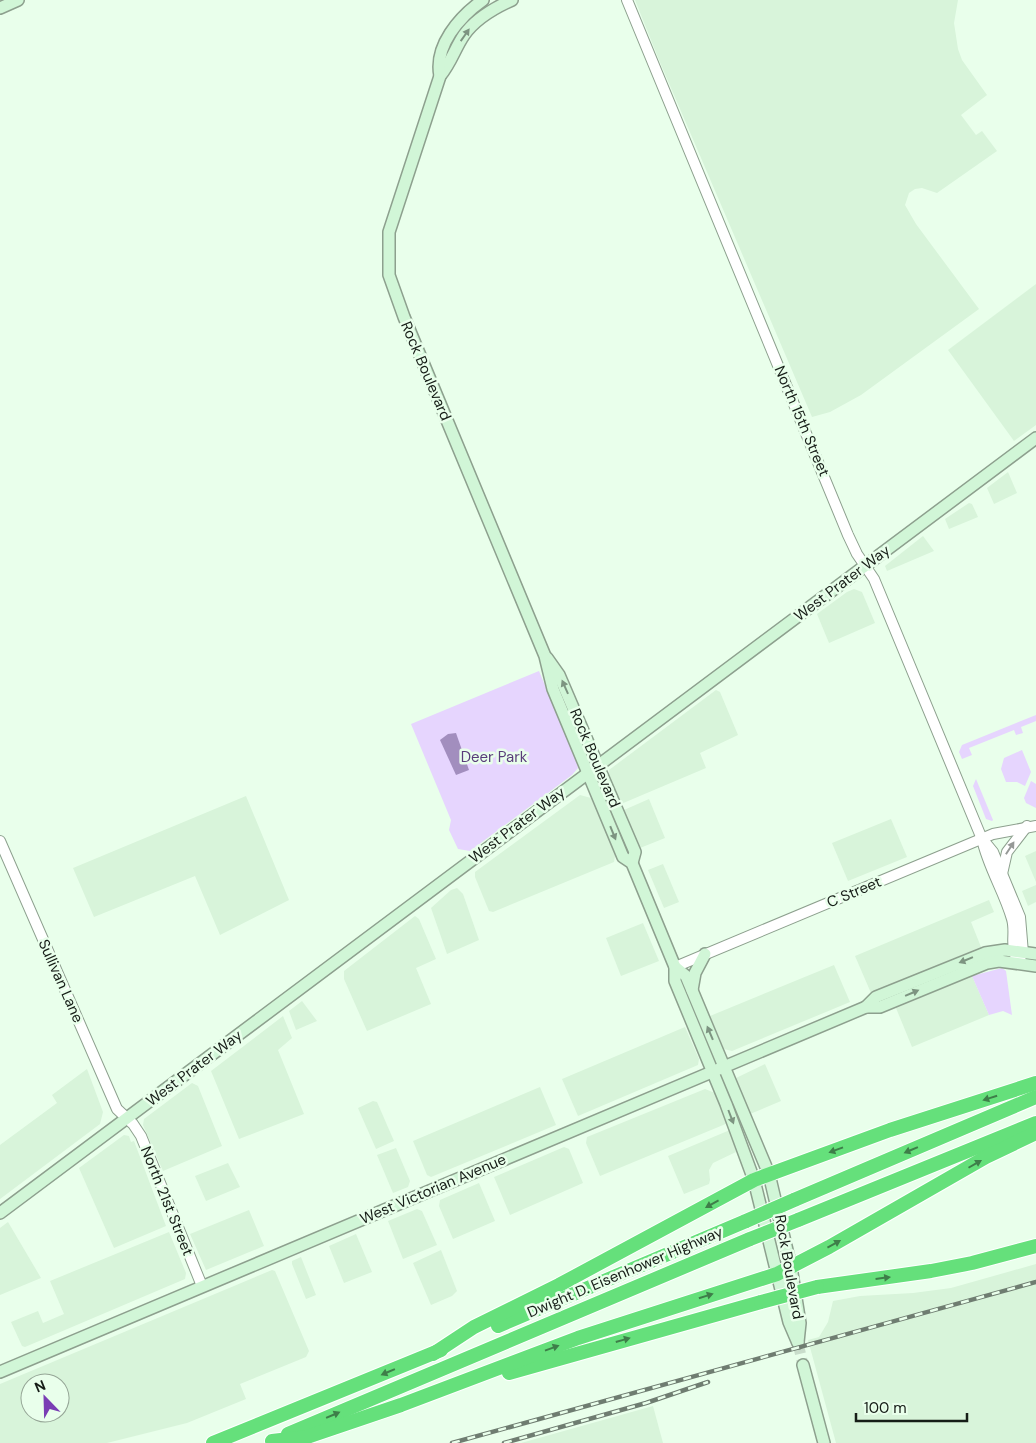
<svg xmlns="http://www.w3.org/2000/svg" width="1036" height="1443" font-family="'DM Sans',sans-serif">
<rect width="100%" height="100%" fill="#e9ffeb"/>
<g fill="#d8f4da" fill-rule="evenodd">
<polygon points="635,0 958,0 954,23 958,49 962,60 987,95 961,115 976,135 982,131 997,151 937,193 922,188 915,189 909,193 905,205 916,224 979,309 861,395 830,412 812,417 659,60"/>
<polygon points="1036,284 1036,425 1014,441 948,350"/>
<polygon points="1008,472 1017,493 994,504 987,488"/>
<polygon points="969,503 972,504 978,517 949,529 945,519"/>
<polygon points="923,536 934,551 887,571 885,566"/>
<polygon points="854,589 862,592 875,623 829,643 817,614 847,592"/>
<polygon points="716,690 720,692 738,735 700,753 706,768 621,804 609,775 609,770"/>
<polygon points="580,795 591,798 594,804 612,847 615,856 614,862 493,912 489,911 475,877 475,872"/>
<polygon points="246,796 289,900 220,935 195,876 94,917 73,868"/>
<polygon points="649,799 665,838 640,848 624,810"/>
<polygon points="891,819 907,857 848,881 832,843"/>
<polygon points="1036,851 1036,882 1025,856"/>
<polygon points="663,864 679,902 664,908 648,870"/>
<polygon points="1036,885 1036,902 1028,906 1022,891"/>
<polygon points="457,888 463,894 479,940 447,954 431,908 451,890"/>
<polygon points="989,900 994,912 971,922 981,947 871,993 855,956"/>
<polygon points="415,916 419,919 436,959 416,968 431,1004 367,1031 344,979 344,971"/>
<polygon points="643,923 659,961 621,976 606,938"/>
<polygon points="834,965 850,1002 732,1051 724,1049 710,1016"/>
<polygon points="972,976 989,1015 912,1047 896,1008"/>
<polygon points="302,1001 317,1021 296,1030 289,1011"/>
<polygon points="283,1016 292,1038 278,1050 304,1114 239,1139 211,1071"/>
<polygon points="685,1027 699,1059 698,1065 578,1116 562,1079"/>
<polygon points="765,1064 781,1101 750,1114 736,1078"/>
<polygon points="87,1069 103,1112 100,1124 0,1199 0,1145 57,1103 52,1095"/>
<polygon points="192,1083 198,1086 222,1146 163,1171 143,1125 144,1119"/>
<polygon points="540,1087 556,1125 431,1177 427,1175 413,1141"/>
<polygon points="705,1089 715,1093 728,1123 600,1176 586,1143 587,1137"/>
<polygon points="373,1101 377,1102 394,1141 376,1149 358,1108"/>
<polygon points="730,1130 736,1152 713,1163 709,1170 710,1180 709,1184 684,1194 668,1156"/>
<polygon points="124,1135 129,1136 131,1142 134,1141 166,1226 114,1248 79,1168"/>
<polygon points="564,1147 569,1149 583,1183 510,1215 494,1177"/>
<polygon points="396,1148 410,1181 408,1187 393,1193 377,1155"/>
<polygon points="228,1163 240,1187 206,1201 195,1176"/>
<polygon points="479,1183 495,1221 453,1239 439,1206 440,1200"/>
<polygon points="417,1209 422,1211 437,1245 403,1259 388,1221"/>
<polygon points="249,1210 264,1246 206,1270 190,1234"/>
<polygon points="8,1222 41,1278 0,1295 0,1228"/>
<polygon points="169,1232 186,1273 185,1279 25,1347 22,1346 11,1322 38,1311 43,1323 64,1314 50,1281"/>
<polygon points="356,1234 372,1272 344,1283 329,1246"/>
<polygon points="441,1250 457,1291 452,1296 431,1305 413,1263"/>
<polygon points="301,1257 316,1295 306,1299 292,1264 292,1261"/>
<polygon points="1036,1264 1036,1443 836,1443 808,1340 819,1337 828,1322 833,1301 860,1296 913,1293 951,1288"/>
<path d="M272,1270L275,1271L309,1351L306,1357L240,1384L246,1399L187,1423L107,1443H0V1384ZM30,1383H60V1413H30Z"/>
<polygon points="653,1406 663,1443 521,1443"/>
</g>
<g fill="#e6d5fe">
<polygon points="539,671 577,762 578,768 572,775 470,851 458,849 449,830 451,820 411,724"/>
<polygon points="1036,715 1036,721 1021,727 1023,733 1016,735 1014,730 969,748 972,755 962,759 959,752 962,745"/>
<polygon points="1022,750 1031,772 1025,786 1017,782 1006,782 1001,769 1004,758"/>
<polygon points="976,779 993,820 992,821 986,819 973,786"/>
<polygon points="1031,781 1036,784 1036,808 1026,803 1024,798"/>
<polygon points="1002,968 1006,971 1012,1015 1003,1011 989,1015 972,976"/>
</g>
<polygon fill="#a28ebe" points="456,733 469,770 456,775 440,740 448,734"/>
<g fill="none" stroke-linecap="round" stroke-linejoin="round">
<polyline stroke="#c9ddcb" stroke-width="11" stroke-dasharray="11 5.5" stroke-linecap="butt" points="798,1343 803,1365"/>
<defs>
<g id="tertiary">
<path d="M627,0L848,535L857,554L874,579L982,839C988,867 1004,891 1012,919C1016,932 1010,945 1016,957"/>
<polyline points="0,841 117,1109 133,1124 141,1136 202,1286"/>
<polyline points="984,841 993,852 1020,917 1023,953 1020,958"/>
<polyline points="1002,874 1007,852 1027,826"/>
<polyline points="675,967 993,834 1036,826"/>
</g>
<g id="secondary">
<path d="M512,0C494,8 476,18 464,35C455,48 451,63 440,76L389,232V275L404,317L545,656L553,689L623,857L632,863L675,967V981L726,1104L754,1180L789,1322L798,1343"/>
<polyline points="0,8 18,0"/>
<path d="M440,76C434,46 459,17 483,0"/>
<polyline points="547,658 559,675 635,852 632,863"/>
<polyline points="675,967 686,976 769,1174 791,1267 800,1323 798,1342"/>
<polyline points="692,990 695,973 705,954"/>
<polyline points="866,1007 876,997 985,953 1005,950 1036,954"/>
<polyline points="0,1213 1036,438"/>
<polyline points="803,1365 824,1443"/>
<polyline points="0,1372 866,1007 880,1007 987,963 999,961 1036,966"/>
</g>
<g id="motorway">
<polyline points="794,1200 1036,1097"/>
<polyline points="798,1220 1036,1123"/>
<polyline points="817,1287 931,1271 972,1263 1036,1246"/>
<polyline points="498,1326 746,1221"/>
<polyline points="433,1354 474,1327 559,1285 754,1180 890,1130 1036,1083"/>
<polyline points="509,1373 761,1302"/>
<polyline points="288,1434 750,1239"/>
<polyline points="272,1441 307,1437 401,1405 578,1338 777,1274 829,1247 986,1157 1036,1133"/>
<polyline points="213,1443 441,1350"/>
</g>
</defs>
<use href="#tertiary" stroke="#8da08e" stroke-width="12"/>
<use href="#secondary" stroke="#8da08e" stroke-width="14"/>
<use href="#motorway" stroke="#fff" stroke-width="16"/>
<use href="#tertiary" stroke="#fff" stroke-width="10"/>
<use href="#secondary" stroke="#d1f6d7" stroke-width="11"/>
<use href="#motorway" stroke="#65e07b" stroke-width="14"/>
<defs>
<g id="rail">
<polyline points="452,1443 1036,1282"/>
<polyline points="504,1443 646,1403 708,1382"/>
</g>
</defs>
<use href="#rail" stroke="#6f7d71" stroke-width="4.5"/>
<use href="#rail" stroke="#e9ffeb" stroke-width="2.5" stroke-dasharray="8" stroke-linecap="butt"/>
<defs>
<g id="motorway-bridge">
<polyline points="746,1221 794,1200"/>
<polyline points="750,1239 798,1220"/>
<polyline points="761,1302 817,1287"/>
</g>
</defs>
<use href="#motorway-bridge" stroke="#fff" stroke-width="16" stroke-linecap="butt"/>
<use href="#motorway-bridge" stroke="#65e07b" stroke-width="14"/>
</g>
<defs><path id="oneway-solid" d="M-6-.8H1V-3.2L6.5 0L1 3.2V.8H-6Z" transform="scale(1.25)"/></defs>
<g fill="#7d9481">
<use href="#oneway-solid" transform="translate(465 35) rotate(-55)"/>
<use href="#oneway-solid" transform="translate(565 687) rotate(-114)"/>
<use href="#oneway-solid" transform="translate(613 833) rotate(68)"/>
<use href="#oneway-solid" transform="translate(966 960) rotate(158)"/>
<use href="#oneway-solid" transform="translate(912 993) rotate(-23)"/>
<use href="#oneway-solid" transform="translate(710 1033) rotate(-113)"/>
<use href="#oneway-solid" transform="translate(731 1117) rotate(69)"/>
</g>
<use fill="#969997" href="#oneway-solid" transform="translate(1010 848) rotate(-57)"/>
<g fill="#3e7e49">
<use href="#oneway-solid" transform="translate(990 1098) rotate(162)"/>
<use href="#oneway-solid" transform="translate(836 1150) rotate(160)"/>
<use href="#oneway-solid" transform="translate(911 1150) rotate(157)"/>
<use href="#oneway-solid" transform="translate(975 1164) rotate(-30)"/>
<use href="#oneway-solid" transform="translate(712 1204) rotate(151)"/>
<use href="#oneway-solid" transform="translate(834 1244) rotate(-29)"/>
<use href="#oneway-solid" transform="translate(883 1278) rotate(-7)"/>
<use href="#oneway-solid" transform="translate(706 1296) rotate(-18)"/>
<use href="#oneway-solid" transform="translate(623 1340) rotate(-16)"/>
<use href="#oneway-solid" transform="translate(552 1348) rotate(-20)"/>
<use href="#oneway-solid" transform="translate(388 1372) rotate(157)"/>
<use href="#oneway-solid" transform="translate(333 1415) rotate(-23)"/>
</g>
<g text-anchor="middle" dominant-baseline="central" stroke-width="5" stroke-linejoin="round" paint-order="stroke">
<g font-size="15" fill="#161d17" stroke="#e9ffeb">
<text transform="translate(426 371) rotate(67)">Rock Boulevard</text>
<text transform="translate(802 421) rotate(67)">North 15th Street</text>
<text transform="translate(842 583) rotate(-37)">West Prater Way</text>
<text transform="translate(595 758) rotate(67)">Rock Boulevard</text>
<text transform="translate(517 825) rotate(-37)">West Prater Way</text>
<text transform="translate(854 892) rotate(-23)">C Street</text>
<text transform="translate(61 981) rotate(66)">Sullivan Lane</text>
<text transform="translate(194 1068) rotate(-37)">West Prater Way</text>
<text transform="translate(433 1189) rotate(-23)">West Victorian Avenue</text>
<text transform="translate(167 1201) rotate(68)">North 21st Street</text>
<text transform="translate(789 1267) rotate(80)">Rock Boulevard</text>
<text transform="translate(625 1272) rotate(-23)">Dwight D. Eisenhower Highway</text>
</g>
<g font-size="15" fill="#593c7a" stroke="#e9ffeb">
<text x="494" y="757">Deer Park</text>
</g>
</g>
<g transform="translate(45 1398) rotate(337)"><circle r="24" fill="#e9ffeb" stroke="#95a596"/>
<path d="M0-4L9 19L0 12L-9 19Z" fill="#7a3eb4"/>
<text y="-8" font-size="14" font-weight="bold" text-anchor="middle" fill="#161d17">N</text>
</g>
<path d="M856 1413v8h111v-8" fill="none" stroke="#161d17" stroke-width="2.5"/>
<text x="864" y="1413" font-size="15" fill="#161d17" stroke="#e9ffeb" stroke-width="4" paint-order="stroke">100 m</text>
</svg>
